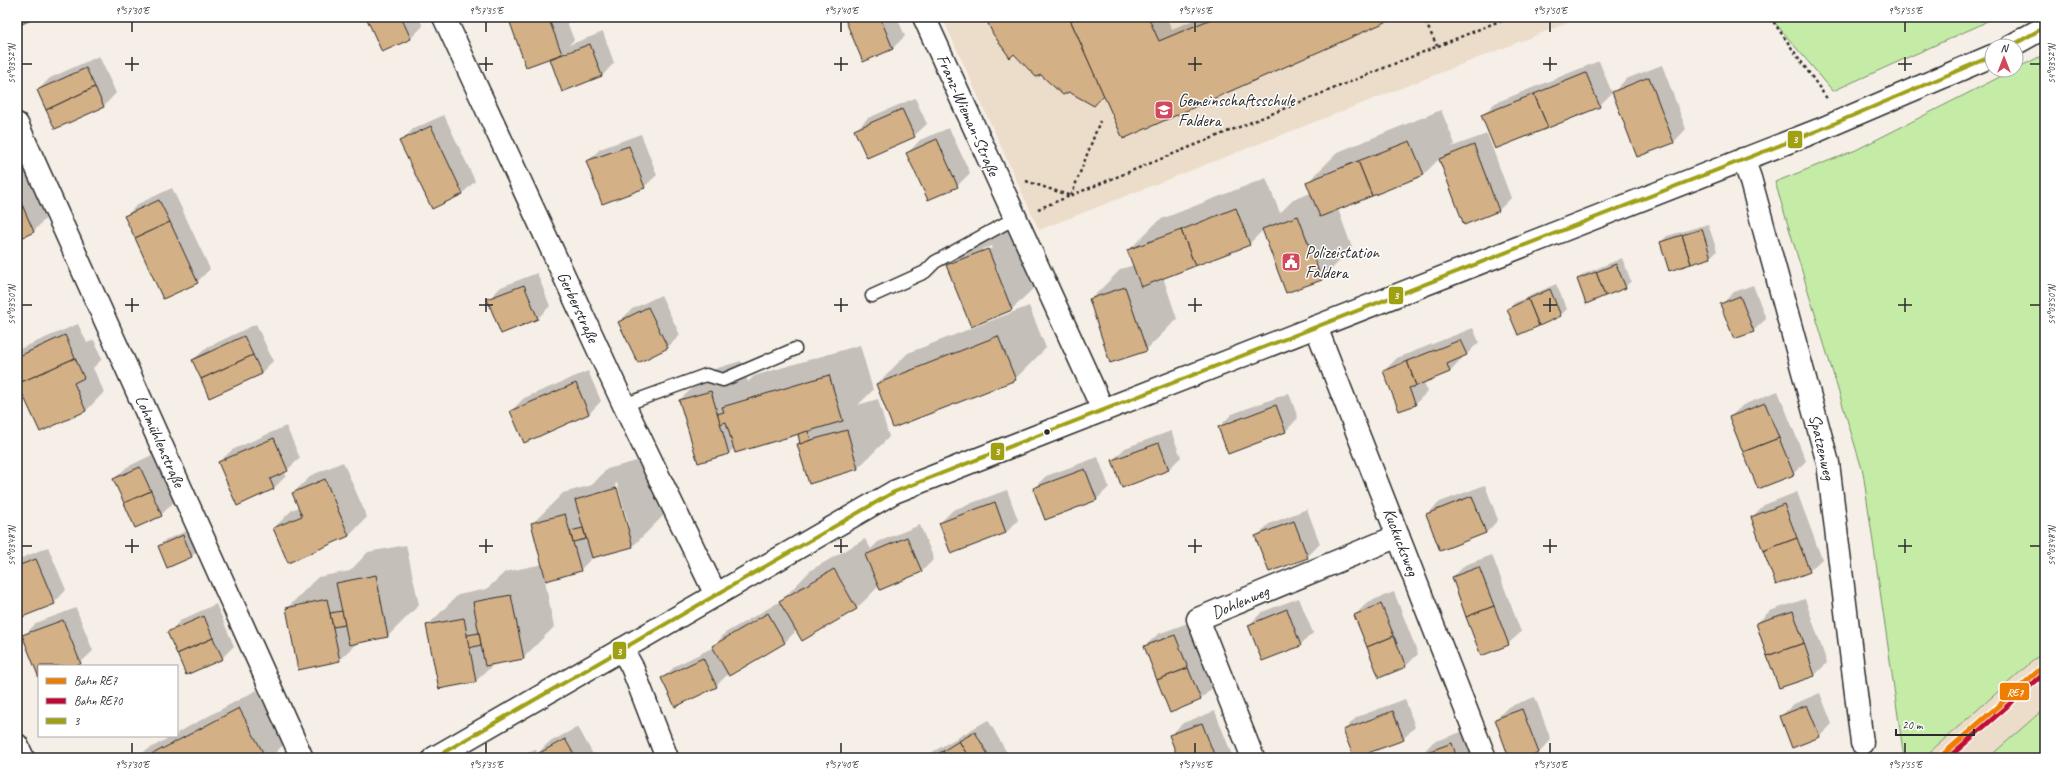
<svg xmlns="http://www.w3.org/2000/svg" width="2062" height="775" font-family="Caveat,sans-serif">
<rect width="100%" height="100%" fill="#f6efe7"/>
<filter id="ink" filterUnits="userSpaceOnUse"><feTurbulence type="fractalNoise" baseFrequency=".025" numOctaves="2"/><feDisplacementMap in="SourceGraphic" scale="8" xChannelSelector="R" yChannelSelector="G"/><feConvolveMatrix kernelMatrix="1 2 1 2 8 2 1 2 1" color-interpolation-filters="sRGB"/></filter>
<g filter="url(#ink)">
<g fill="#ecdcca">
<polygon points="942,17 1583,17 1039,230"/>
<polygon points="2045,650 2045,708 1988,758 1923,758"/>
</g>
<g fill="#c4eca7" stroke="#788c69">
<polygon points="1770,17 1994,17 1980,25 1833,91"/>
<polygon points="2045,54 2045,650 1923,758 1904,758 1863,472 1775,182 1856,150"/>
<polygon points="2045,708 2045,758 1988,758"/>
</g>
<g fill="#0003" fill-rule="evenodd">
<polygon points="367,17 418,17 423,26 410,39"/>
<polygon points="509,17 565,17 574,40 569,45 603,32 614,63 602,76 562,90 551,60 556,55"/>
<polygon points="845,17 897,17 905,36 893,48 864,60"/>
<polygon points="986,17 1166,17 1172,29 1201,17 1394,17 1105,94"/>
<polygon points="99,56 116,93 104,106 55,128 38,90 50,78"/>
<polygon points="1599,61 1612,93 1599,106 1482,116 1495,103"/>
<polygon points="1662,65 1686,129 1674,142 1614,92 1626,79"/>
<polygon points="915,98 927,124 914,136 856,130 868,118"/>
<polygon points="1441,110 1455,144 1451,147 1487,134 1511,198 1499,210 1464,224 1440,158 1424,174 1338,209 1352,248 1322,279 1264,229 1249,244 1163,277 1177,319 1146,350 1090,300 1121,269 1134,265 1128,251 1159,220 1266,178 1280,213 1294,199 1311,193 1307,183 1338,152"/>
<polygon points="444,115 475,181 463,193 432,207 401,142 413,129"/>
<polygon points="949,128 970,173 957,186 908,153 920,140"/>
<polygon points="641,134 657,175 644,187 587,162 600,149"/>
<polygon points="25,171 46,218 34,231 17,238 17,175"/>
<polygon points="172,188 210,269 197,282 126,216 138,204"/>
<path d="M1019,218L1043,279L1012,309L972,326L947,265L978,235ZM992,246L993,248L983,251V249Z"/>
<polygon points="1708,224 1717,251 1710,257 1661,242 1667,236"/>
<polygon points="1622,258 1631,281 1625,287 1578,280 1584,274"/>
<polygon points="537,273 550,306 537,319 488,300 501,287"/>
<polygon points="1556,284 1567,309 1561,315 1519,333 1508,309 1514,303"/>
<polygon points="1753,285 1766,319 1753,331 1722,304 1734,292"/>
<polygon points="661,295 680,335 668,347 638,361 619,322 632,309"/>
<polygon points="1029,306 1046,348 1015,379 877,384 908,353"/>
<polygon points="78,324 87,343 94,340 102,359 93,368 104,392 86,411 40,431 24,394 17,397 17,350"/>
<polygon points="256,324 273,361 261,373 193,360 206,348"/>
<polygon points="1473,328 1479,342 1466,355 1461,357 1462,359 1450,372 1424,382 1427,392 1415,404 1384,371 1397,358"/>
<polygon points="860,345 873,390 858,405 878,399 889,437 858,468 810,483 798,445 801,442 798,433 734,448 729,453 699,462 680,400 711,370 741,361 748,382 754,376"/>
<polygon points="588,371 601,401 589,414 511,411 524,398"/>
<polygon points="1778,391 1806,461 1793,474 1730,417 1743,405"/>
<polygon points="1289,393 1298,418 1286,431 1219,427 1232,414"/>
<polygon points="286,426 300,458 285,472 286,476 274,488 238,504 219,462 232,450"/>
<polygon points="1171,431 1181,457 1169,469 1123,487 1113,460 1125,448"/>
<polygon points="152,455 174,502 161,515 114,479 127,467"/>
<polygon points="1098,457 1109,487 1096,500 1034,488 1046,476"/>
<path d="M648,458L664,515L633,546L594,556L580,570L542,565L554,627L523,658L494,664L476,681L427,626L458,595L487,589L505,572L543,564L532,524L563,493L592,485L607,469ZM617,483L629,526H627L615,484Z"/>
<polygon points="343,462 367,517 349,536 274,528 292,510 299,507 293,493 312,475"/>
<polygon points="1485,485 1498,520 1486,533 1427,514 1440,502"/>
<polygon points="1007,490 1018,520 1006,533 940,523 953,510"/>
<polygon points="1797,492 1822,559 1809,571 1752,517 1764,505"/>
<polygon points="1307,509 1320,544 1307,557 1257,536 1269,524"/>
<polygon points="920,525 934,559 921,572 879,586 856,609 797,630 785,642 729,673 716,686 662,679 675,666 714,647 725,633 781,601 811,570 865,539 871,549 878,542"/>
<polygon points="189,530 198,550 192,556 168,567 159,546 165,540"/>
<polygon points="406,545 419,605 388,636 358,642 339,660 287,608 318,577 350,571 368,552"/>
<polygon points="48,547 66,590 54,603 17,618 17,560"/>
<polygon points="1492,555 1521,632 1508,644 1453,577 1465,565"/>
<polygon points="1394,592 1418,654 1405,667 1355,615 1368,602"/>
<polygon points="1299,598 1313,633 1300,645 1249,625 1262,612"/>
<polygon points="1805,599 1827,663 1815,675 1779,687 1757,623 1770,611"/>
<polygon points="216,604 234,646 222,658 169,632 181,620"/>
<polygon points="76,608 93,651 80,663 73,666 39,666 39,676 24,636 36,623"/>
<polygon points="1188,623 1213,687 1200,700 1145,646 1158,634"/>
<polygon points="257,690 285,743 270,758 135,758 140,754 172,736 177,736 177,733"/>
<polygon points="1820,693 1832,724 1819,737 1781,716 1794,704"/>
<polygon points="1535,697 1551,740 1539,753 1524,758 1510,758 1496,719 1508,707"/>
<polygon points="1405,699 1415,727 1403,739 1344,730 1357,717"/>
<polygon points="1215,711 1233,758 1179,758 1171,735 1183,723"/>
<polygon points="988,720 1010,758 922,758"/>
<polygon points="578,727 595,758 515,758 536,749 537,754 548,743"/>
<polygon points="1464,731 1474,758 1422,758 1421,755 1433,742"/>
</g>
<g fill="#d4b086" stroke="#2b2b2b">
<polygon points="17,17 38,17 17,26"/>
<polygon points="366,17 401,17 411,39 382,52"/>
<polygon points="508,17 548,17 562,54 526,67"/>
<polygon points="844,17 880,17 893,49 863,62"/>
<polygon points="985,17 1069,17 1104,95 1094,106 1069,92 1063,95 1041,75 1036,77 1014,54 1010,58 993,34"/>
<polygon points="1069,17 1148,17 1159,41 1216,17 1397,17 1123,139"/>
<polygon points="590,44 602,76 562,92 550,59"/>
<polygon points="86,68 95,87 46,110 37,90"/>
<polygon points="1586,73 1600,107 1548,128 1534,94"/>
<polygon points="1649,77 1674,143 1637,157 1612,92"/>
<polygon points="95,87 104,107 55,129 46,110"/>
<polygon points="1534,94 1548,128 1495,149 1481,115"/>
<polygon points="902,109 915,137 867,158 854,130"/>
<polygon points="431,126 463,194 432,209 399,141"/>
<polygon points="937,139 958,187 928,200 906,153"/>
<polygon points="1410,141 1424,175 1372,196 1358,161"/>
<polygon points="1474,145 1499,211 1464,225 1439,159"/>
<polygon points="629,146 645,188 602,204 586,161"/>
<polygon points="1358,161 1372,196 1320,217 1306,182"/>
<polygon points="17,194 23,207 17,210"/>
<polygon points="159,200 170,222 135,238 124,216"/>
<polygon points="23,207 34,232 17,240 17,210"/>
<polygon points="1236,208 1250,245 1195,266 1181,230"/>
<polygon points="1298,216 1322,280 1286,293 1262,229"/>
<polygon points="170,222 198,283 163,299 135,238"/>
<polygon points="1702,229 1711,258 1691,264 1682,235"/>
<polygon points="1181,230 1195,266 1141,287 1127,250"/>
<polygon points="1682,235 1691,264 1669,271 1660,242"/>
<polygon points="988,249 1012,310 971,327 946,265"/>
<polygon points="1616,264 1626,288 1605,296 1596,272"/>
<polygon points="1596,272 1605,296 1586,304 1577,279"/>
<polygon points="524,285 538,319 501,334 487,299"/>
<polygon points="1125,287 1147,351 1110,363 1089,299"/>
<polygon points="1550,289 1561,316 1539,326 1528,299"/>
<polygon points="1740,296 1754,332 1734,339 1720,304"/>
<polygon points="1528,299 1539,326 1518,335 1507,309"/>
<polygon points="648,307 668,348 638,363 618,322"/>
<polygon points="65,335 75,358 17,384 17,357"/>
<polygon points="244,336 253,355 201,379 192,360"/>
<polygon points="998,336 1016,380 893,428 876,384"/>
<polygon points="1460,340 1467,355 1447,364 1450,372 1416,386 1407,361"/>
<polygon points="253,355 262,374 209,398 201,379"/>
<polygon points="75,358 84,378 74,383 86,411 40,432 23,395 17,398 17,384"/>
<polygon points="1407,361 1416,386 1409,388 1416,405 1399,411 1383,371"/>
<polygon points="829,375 843,421 735,453 726,422 720,424 717,414 724,412 722,407"/>
<polygon points="576,383 589,414 524,443 510,411"/>
<polygon points="711,391 729,454 698,463 679,400"/>
<polygon points="1765,403 1779,438 1743,452 1729,417"/>
<polygon points="1276,405 1286,432 1228,454 1218,427"/>
<polygon points="847,430 858,469 809,484 797,444"/>
<polygon points="808,431 811,440 800,444 798,434"/>
<polygon points="274,438 288,471 270,479 274,489 237,506 218,462"/>
<polygon points="1779,438 1794,475 1758,489 1743,452"/>
<polygon points="1159,443 1169,470 1122,488 1112,460"/>
<polygon points="140,467 151,491 124,503 113,479"/>
<polygon points="1085,469 1097,500 1045,520 1033,488"/>
<polygon points="325,479 349,536 288,563 273,528 302,516 292,493"/>
<polygon points="617,488 633,547 592,558 575,500"/>
<polygon points="151,491 162,516 135,528 124,503"/>
<polygon points="1472,496 1486,533 1440,551 1426,514"/>
<polygon points="995,502 1006,533 951,554 939,523"/>
<polygon points="1784,504 1797,538 1763,551 1751,517"/>
<polygon points="565,514 581,571 546,581 531,523"/>
<polygon points="1294,521 1308,558 1269,572 1255,536"/>
<polygon points="583,528 586,539 573,542 570,531"/>
<polygon points="183,535 192,557 167,568 158,546"/>
<polygon points="907,537 922,572 880,590 865,555"/>
<polygon points="1797,538 1810,572 1776,585 1763,551"/>
<polygon points="36,559 55,604 17,619 17,566"/>
<polygon points="1479,567 1494,606 1466,617 1452,577"/>
<polygon points="834,569 857,609 802,641 779,601"/>
<polygon points="376,575 388,637 349,645 336,583"/>
<polygon points="511,595 524,659 485,666 473,602"/>
<polygon points="327,599 340,661 298,670 286,608"/>
<polygon points="1381,604 1394,636 1367,647 1354,615"/>
<polygon points="1494,606 1509,645 1481,656 1466,617"/>
<polygon points="1287,609 1301,646 1262,661 1248,625"/>
<polygon points="342,611 345,625 333,627 330,613"/>
<polygon points="1793,611 1804,643 1767,656 1756,623"/>
<polygon points="768,613 785,643 729,676 712,646"/>
<polygon points="204,616 213,638 177,654 167,632"/>
<polygon points="464,618 476,682 439,689 426,625"/>
<polygon points="63,620 81,664 75,666 39,666 39,678 22,635"/>
<polygon points="479,633 481,645 469,648 467,635"/>
<polygon points="1175,635 1188,668 1157,680 1144,646"/>
<polygon points="1394,636 1406,667 1379,678 1367,647"/>
<polygon points="213,638 223,659 186,675 177,654"/>
<polygon points="1804,643 1815,676 1779,688 1767,656"/>
<polygon points="703,658 717,687 675,707 661,678"/>
<polygon points="1188,668 1201,700 1170,713 1157,680"/>
<polygon points="1807,705 1820,737 1792,748 1780,716"/>
<polygon points="239,708 266,758 145,758"/>
<polygon points="1522,709 1539,753 1527,758 1509,758 1495,719"/>
<polygon points="1393,711 1404,740 1354,758 1343,730"/>
<polygon points="1202,723 1215,757 1178,758 1169,735"/>
<polygon points="975,732 990,758 969,758 959,741"/>
<polygon points="565,739 576,758 536,758 534,756"/>
<polygon points="959,741 969,758 947,758 943,751"/>
<polygon points="1452,743 1457,758 1421,758 1419,755"/>
<polygon points="943,751 947,758 930,758"/>
</g>
<g fill="none" stroke-linecap="round" stroke-linejoin="round">
<defs>
<g id="service">
<polyline points="872,296 925,272 935,262 1015,218"/>
<polyline points="624,405 706,375 723,380 795,349"/>
</g>
<g id="minor">
<polyline points="444,17 624,405 716,595"/>
<polyline points="924,17 1103,410"/>
<polyline points="17,124 302,758"/>
<polyline points="1743,159 1750,178 1828,463 1862,743"/>
<polyline points="1316,327 1485,758"/>
<polyline points="622,649 632,667 667,758"/>
<polyline points="17,745 23,758"/>
<polyline points="1253,758 1198,619 1398,536"/>
</g>
<g id="tertiary">
<polyline points="2011,46 2045,27"/>
<polyline points="434,758 894,492 1819,130 1992,56"/>
</g>
</defs>
<use href="#service" stroke="#2b2b2b" stroke-width="15"/>
<use href="#minor" stroke="#2b2b2b" stroke-width="25"/>
<use href="#tertiary" stroke="#2b2b2b" stroke-width="25"/>
<g stroke="#2b2b2b" stroke-width="2.5" stroke-dasharray="3 3" stroke-linecap="butt">
<polyline points="1423,17 1437,46"/>
<polyline points="1770,17 1828,100"/>
<polyline points="1026,181 1071,196 1100,121"/>
<polyline points="1038,209 1497,22 1519,17"/>
</g>
<use href="#service" stroke="#fff" stroke-width="12"/>
<use href="#minor" stroke="#fff" stroke-width="22"/>
<use href="#tertiary" stroke="#fff" stroke-width="22"/>
<defs>
<g id="bus-1">
<polyline points="2011,46 2045,27"/>
<polyline points="434,758 894,492 1819,130 1992,56"/>
</g>
</defs>
<use href="#bus-1" stroke="#fff" stroke-width="7"/>
<use href="#bus-1" stroke="#a0a013" stroke-width="4"/>
<defs>
<polyline id="rail-1" points="1939,758 2045,665"/>
<polyline id="rail-2" points="1948,758 2045,673"/>
</defs>
<use href="#rail-1" stroke="#fff" stroke-width="8"/>
<use href="#rail-2" stroke="#fff" stroke-width="8"/>
<use href="#rail-1" stroke="#ef7d00" stroke-width="5"/>
<use href="#rail-2" stroke="#c10831" stroke-width="5"/>
</g>
</g>
<path fill="none" stroke="#2b2b2b" stroke-width="1.5" d="M132,22V32M486,22V32M841,22V32M1195,22V32M1550,22V32M1905,22V32M132,57V71M486,57V71M841,57V71M1195,57V71M1550,57V71M1905,57V71M22,64H32M125,64H139M479,64H493M834,64H848M1188,64H1202M1543,64H1557M1898,64H1912M2030,64H2040M132,298V312M486,298V312M841,298V312M1195,298V312M1550,298V312M1905,298V312M22,305H32M125,305H139M479,305H493M834,305H848M1188,305H1202M1543,305H1557M1898,305H1912M2030,305H2040M132,539V553M486,539V553M841,539V553M1195,539V553M1550,539V553M1905,539V553M22,546H32M125,546H139M479,546H493M834,546H848M1188,546H1202M1543,546H1557M1898,546H1912M2030,546H2040M132,743V753M486,743V753M841,743V753M1195,743V753M1550,743V753M1905,743V753"/>
<defs>
<symbol id="school-square" viewBox="-11 -11 22 22"><rect x="-9" y="-9" width="18" height="18" rx="4" fill="#d1495b" stroke="#fff"/><path d="M0-5L7-2L0 1L-7-2ZM-4 1L0 2.5L4 1V4Q0 6-4 4Z" fill="#fff"/></symbol>
<symbol id="civic-square" viewBox="-11 -11 22 22"><rect x="-9" y="-9" width="18" height="18" rx="4" fill="#d1495b" stroke="#fff"/><path d="M-.6-6.5H3V-4.5H.6V-3L4-1V1h2V6H-6V1h2V-1L-.6-3ZM-1.2 2.5V6h2.4V2.5Z" fill="#fff"/></symbol>
</defs>
<g fill-rule="evenodd">
<use href="#school-square" x="1153" y="99" width="22" height="22"/>
<use href="#civic-square" x="1280" y="251" width="22" height="22"/>
</g>
<circle fill="#2b2b2b" stroke="#fff" stroke-width="1.5" cx="1047" cy="432" r="3.5"/>
<g text-anchor="middle" dominant-baseline="central" stroke-width="3" stroke-linejoin="round" paint-order="stroke">
<g font-size="17" fill="#2b2b2b" stroke="#fff" text-anchor="start">
<text x="1178" y="100">Gemeinschaftsschule<tspan x="1178" dy="20">Faldera</tspan></text>
<text x="1305" y="252">Polizeistation<tspan x="1305" dy="20">Faldera</tspan></text>
</g>
<g font-size="17" fill="#2b2b2b" stroke="#fff">
<text transform="translate(968 115) rotate(66)">Franz-Wieman-Straße</text>
<text transform="translate(578 307) rotate(65)">Gerberstraße</text>
<text transform="translate(160 441) rotate(66)">Lohmühlenstraße</text>
<text transform="translate(1822 447) rotate(77)">Spatzenweg</text>
<text transform="translate(1401 542) rotate(69)">Kuckucksweg</text>
<text transform="translate(1240 602) rotate(-23)">Dohlenweg</text>
</g>
</g>
<g stroke="#fff" stroke-width="1.5">
<rect x="1787" y="130" width="16" height="19" rx="4" fill="#a0a013"/>
<rect x="1388" y="286" width="16" height="19" rx="4" fill="#a0a013"/>
<rect x="990" y="442" width="15" height="19" rx="4" fill="#a0a013"/>
<rect x="612" y="641" width="15" height="19" rx="4" fill="#a0a013"/>
<rect x="1999" y="682" width="31" height="19" rx="4" fill="#ef7d00"/>
</g>
<g font-size="11" text-anchor="middle" font-weight="bold" fill="#fff">
<text x="1795" y="143">3</text>
<text x="1396" y="299">3</text>
<text x="997" y="455">3</text>
<text x="619" y="655">3</text>
<text x="2015" y="696">RE7</text>
</g>
<rect width="2062" height="775" fill="none" stroke="#fff" stroke-width="44"/>
<rect x="38" y="665" width="140" height="72" fill="#ffffff" stroke="#aaaaaa"/>
<rect x="46" y="678" width="20" height="6" fill="#ef7d00" stroke="#aaaaaa"/>
<text x="74" y="685" font-size="12" fill="#2b2b2b">Bahn RE7</text>
<rect x="46" y="698" width="20" height="6" fill="#c10831" stroke="#aaaaaa"/>
<text x="74" y="705" font-size="12" fill="#2b2b2b">Bahn RE70</text>
<rect x="46" y="718" width="20" height="6" fill="#a0a013" stroke="#aaaaaa"/>
<text x="74" y="725" font-size="12" fill="#2b2b2b">3</text>
<g transform="translate(2004 58)"><circle r="19" fill="#ffffff" stroke="#aaaaaa"/>
<path d="M0-3L7 15L0 10L-7 15Z" fill="#d1495b"/>
<text y="-6" font-size="11" font-weight="bold" text-anchor="middle" fill="#2b2b2b">N</text>
</g>
<path d="M1896 729v6h78v-6" fill="none" stroke="#2b2b2b" stroke-width="2"/>
<text x="1902" y="729" font-size="12" fill="#2b2b2b" stroke="#ffffff" stroke-width="3" paint-order="stroke">20 m</text>
<rect x="22" y="22" width="2018" height="731" fill="none" stroke="#2b2b2b" stroke-width="1.5"/>
<g font-size="10" text-anchor="middle" fill="#2b2b2b">
<text x="132" y="14">9°57'30"E</text>
<text x="486" y="14">9°57'35"E</text>
<text x="841" y="14">9°57'40"E</text>
<text x="1195" y="14">9°57'45"E</text>
<text x="1550" y="14">9°57'50"E</text>
<text x="1905" y="14">9°57'55"E</text>
<text transform="translate(11 64) rotate(-90)" y="4">54°03'52"N</text>
<text transform="translate(2051 64) rotate(-90)" y="4">54°03'52"N</text>
<text transform="translate(11 305) rotate(-90)" y="4">54°03'50"N</text>
<text transform="translate(2051 305) rotate(-90)" y="4">54°03'50"N</text>
<text transform="translate(11 546) rotate(-90)" y="4">54°03'48"N</text>
<text transform="translate(2051 546) rotate(-90)" y="4">54°03'48"N</text>
<text x="132" y="768">9°57'30"E</text>
<text x="486" y="768">9°57'35"E</text>
<text x="841" y="768">9°57'40"E</text>
<text x="1195" y="768">9°57'45"E</text>
<text x="1550" y="768">9°57'50"E</text>
<text x="1905" y="768">9°57'55"E</text>
</g>
</svg>
